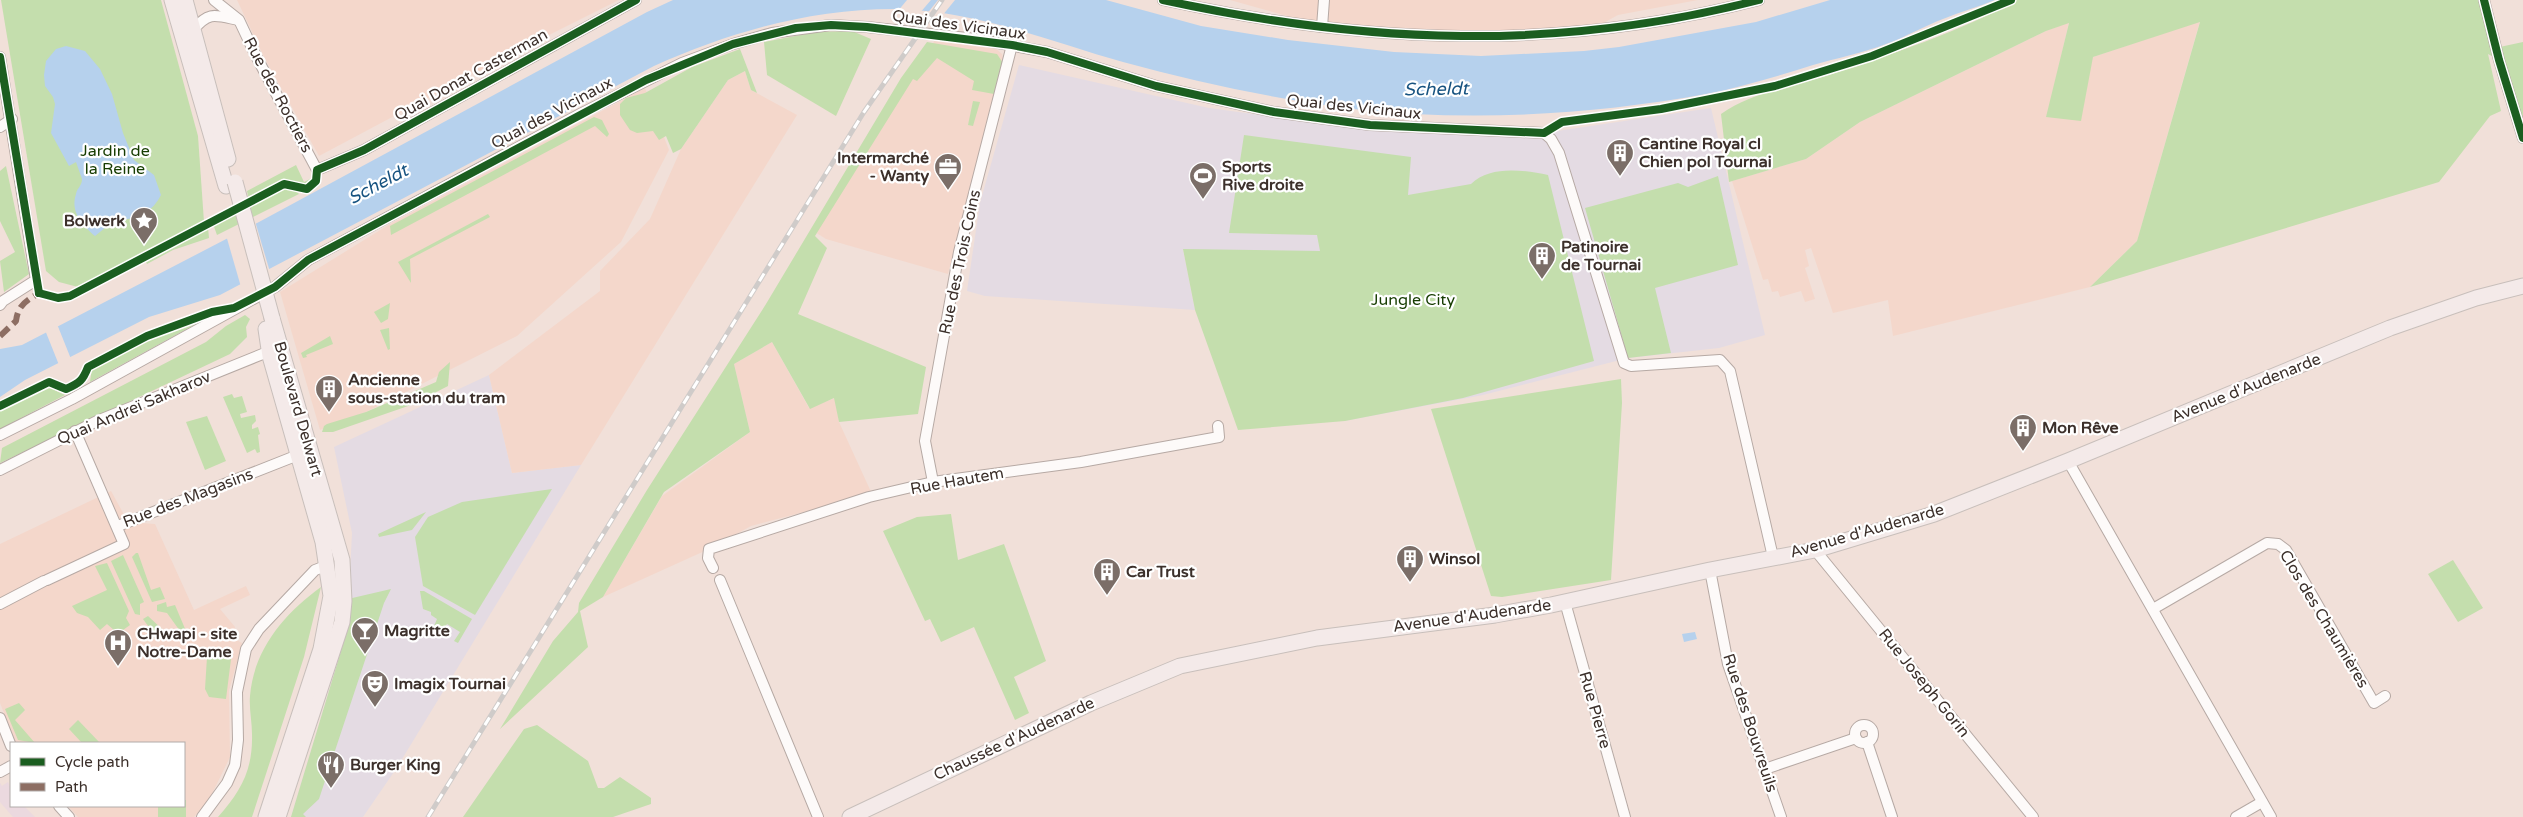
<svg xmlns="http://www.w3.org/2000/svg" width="2523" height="817" font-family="'Varela Round',sans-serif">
<rect width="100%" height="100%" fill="#f1e0d9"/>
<g fill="#e4dbe3">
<polygon points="1019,65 1209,108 1299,120 1544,133 1711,108 1765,335 1719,348 1628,358 1483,395 1344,421 1183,249 1195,310 985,296 967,291 980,203"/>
<polygon points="489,375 512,473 581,465 396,769 363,817 291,817 347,631 352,533 334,447"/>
</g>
<g fill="#f4d7cb">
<polygon points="237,0 619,0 507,56 319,156 265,59"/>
<polygon points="1230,0 1698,0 1618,15 1587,32 1333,29"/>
<polygon points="2200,21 2137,241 2090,287 1893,336 1888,300 1833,313 1811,248 1805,250 1809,266 1805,268 1815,299 1805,302 1801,291 1780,297 1778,291 1772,292 1768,279 1763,280 1732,181 1806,159 1860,122 2046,31 2069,22 2047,117 2093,57"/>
<polygon points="935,40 995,48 1002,54 1003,59 948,274 826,239 815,232"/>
<polygon points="745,71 751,90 797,115 581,465 512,473 489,375 600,291 600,271 650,219 681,149 728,80"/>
<polygon points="645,88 669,150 621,242 517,336 366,412 320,430 280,292 390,224"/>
<polygon points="772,342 809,408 835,398 839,422 872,494 751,526 709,549 603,597 662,496 750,432 734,364"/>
<polygon points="111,491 128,522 155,524 194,610 246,586 250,595 220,609 235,627 235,639 242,643 229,691 230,757 208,802 194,817 78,817 68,806 184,806 184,743 16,743 0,703 0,544"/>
</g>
<polygon fill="#ebd9df" points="8,782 11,789 11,806 24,806 35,817 13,817 0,802 0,783 2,786"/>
<g fill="#c4dead">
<polygon points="1,0 161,0 198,136 204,222 78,287 59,282 46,271"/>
<path d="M2017,0H2481L2495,48L2523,42V122L2499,60L2488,54L2501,111L2490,116L2439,182L2090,287L2137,241L2200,22L2093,57L2081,121L2046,117L2069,23L2046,31L1860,122L1806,159L1729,182L1721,114C1751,92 1794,86 1829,75C1891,54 1960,32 2017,0Z"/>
<polygon points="852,31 871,39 836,116 767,75 764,42 816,32"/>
<polygon points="927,42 997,54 1003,63 994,94 972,90 974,81 937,58 917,81 913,79 815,236 827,248 798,314 926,367 918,414 839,422 834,398 810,409 772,342 734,364 750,432 664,492 603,597 580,611 588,647 500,729 553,641 578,612 579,603 647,490 766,304 901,78"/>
<polygon points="740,49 757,93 751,90 745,71 728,80 681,149 673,153 666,136 659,140 653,131 637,133 630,130 620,115 620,104 626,98 645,93 692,67"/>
<polygon points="973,101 980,102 973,126 968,125"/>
<polygon points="594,117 602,120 609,134 607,137 595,126 391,235 390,226"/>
<path d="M1244,135L1411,157L1408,195L1471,184C1490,165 1524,170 1548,175L1594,361L1463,398L1345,421L1238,430L1195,310L1183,249L1320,251L1317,235L1229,233Z"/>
<polygon points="296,165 304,182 312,178 313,181 307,185 282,179 249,201 247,191"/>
<polygon points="6,166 29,274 4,292 0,261 15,252 0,221 0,171"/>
<polygon points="1718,176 1738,265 1655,288 1671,353 1628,358 1585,208 1678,183 1688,187"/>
<polygon points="282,188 293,188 299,194 217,235 213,224"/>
<polygon points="488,214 490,217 410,259 411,283 398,262"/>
<polygon points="208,227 209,238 173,250 147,264 145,260"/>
<polygon points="390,303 388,319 381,323 374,312"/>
<polygon points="245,315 250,319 246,327 247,337 230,354 0,463 2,448 206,342 226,326"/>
<polygon points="207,318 90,382 92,367 148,339"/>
<polygon points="389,328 390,349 388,350 380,330"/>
<polygon points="330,336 333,344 306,355 307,357 303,358 301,353"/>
<polygon points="450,362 448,386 411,405 333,432 322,432 324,426 327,424 366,412 436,382 439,372"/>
<polygon points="1621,379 1622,403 1611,580 1502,597 1491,596 1431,409"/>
<polygon points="48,387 65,395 0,429 0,410"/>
<polygon points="232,394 234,398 242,396 247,412 240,414 241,418 255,415 256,421 252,425 252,429 258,427 260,434 258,435 260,452 257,453 255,449 247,453 223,397"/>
<polygon points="207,416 226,461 205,470 186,422"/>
<polygon points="552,489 475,615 423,586 415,537 428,517 462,502"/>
<polygon points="426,512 412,530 379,537 378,534"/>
<polygon points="951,514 958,560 1004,544 1046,661 1014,677 1029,713 1015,720 974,627 941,642 930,619 925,621 883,531 917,517"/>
<polygon points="136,553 138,553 151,590 160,587 165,599 152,602 132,557"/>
<polygon points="123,555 144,602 140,604 140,615 135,614 111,561"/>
<polygon points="2453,560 2483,608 2458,622 2428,574"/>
<polygon points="107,563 129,611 126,618 130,625 123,630 125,633 122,637 107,624 100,630 88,617 77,613 72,606 107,590 95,566"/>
<path d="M321,587L304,657L252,817H218C241,791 253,770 252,734C252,722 249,709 250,696C254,649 284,614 321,587Z"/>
<polygon points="391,589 384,603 319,799 303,814 306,817 291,817 347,631 348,599"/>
<polygon points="420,591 424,591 472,619 458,643 454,641 460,632 447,624 442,632 434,626 437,619 431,615 431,612 423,609"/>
<polygon points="166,602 167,607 175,605 186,631 180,631 167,613 157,611 157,605"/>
<path d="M148,616L163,630L162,634L159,635C152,631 147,625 143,619Z"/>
<polygon points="207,657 231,659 226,699 209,697 205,689"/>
<polygon points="19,703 25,710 15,720 35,743 18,740 5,709"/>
<polygon points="78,720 100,743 82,743 69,729"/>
<polygon points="537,725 588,761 598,788 604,788 620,777 651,798 651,804 613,817 463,817 524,729"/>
<polygon points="184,800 186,800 186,817 158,817 158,806 184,806"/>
</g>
<g fill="#b6d1ed">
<path d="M673,0H1106L1201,26L1288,40L1394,52L1481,56L1584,51L1619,47L1756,22L1830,0H1995C1978,7 1960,12 1943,19C1924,26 1906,37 1886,44C1863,53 1837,58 1813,65C1778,76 1742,87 1706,94C1591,115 1470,122 1354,109C1276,99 1199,83 1123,62C1048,41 975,10 894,9C810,9 730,32 654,66L220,295L149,317L25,380L0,397V349L22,345L259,222L647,12Z"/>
<path d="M66,46L85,51L100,69L112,94L123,133L134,160L154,175L161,195C152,213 135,221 116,219L95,236C82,225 70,212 76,194C77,188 82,186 82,179L76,162L69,166L51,133L55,104L53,97L45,86L44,75L46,61L56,49Z"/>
<polygon points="1695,632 1697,639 1684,642 1682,634"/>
</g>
<g fill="#f1e0d9">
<polygon points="907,0 931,0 919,14 897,12"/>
<polygon points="938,0 955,0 942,16 926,15"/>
<polygon points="255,221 270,272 241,287 226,235"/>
<polygon points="57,324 71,359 59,365 45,330"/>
</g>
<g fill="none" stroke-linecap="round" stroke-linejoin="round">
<defs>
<g id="minor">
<polyline points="214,0 239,20 256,56 317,170 364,150 636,0"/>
<path d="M1163,0C1365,44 1558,52 1759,0"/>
<polyline points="2484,0 2499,60 2523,138"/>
<polyline points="1322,27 1324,0"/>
<path d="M193,30C209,11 215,15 238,20"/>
<polyline points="0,57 36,280 3,301 0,305"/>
<polyline points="0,127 12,119"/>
<polyline points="0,435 72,399 275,287 308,260 582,113 682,63 733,44 772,33 831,25 867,27 976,39 1047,52 1156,86 1274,112 1370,125 1544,133 1551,139 1559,153 1624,363 1631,366 1720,360 1730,371 1773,557"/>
<polyline points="2068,461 2271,817"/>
<polyline points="0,470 97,421 270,351"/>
<polyline points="933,482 925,441 959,252 1012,45"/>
<polyline points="118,526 298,455"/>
<polyline points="1815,550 2033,817"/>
<polyline points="713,568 708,558 709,549 869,497 933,482 1081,462 1219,437 1218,426"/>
<polyline points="1710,570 1728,664 1781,817"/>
<polyline points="47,580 124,544 75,431"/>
<polyline points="720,580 818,817"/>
<polyline points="1565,602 1625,817"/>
<polyline points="0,604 44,581"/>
<polyline points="2153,609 2267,543 2278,544 2286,550 2374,703 2385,696"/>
<polyline points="0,718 11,746"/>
<circle cx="1864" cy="734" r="9"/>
<polyline points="1867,742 1892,817"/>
<polyline points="1765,769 1856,738"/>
<polyline points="0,772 11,766"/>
<polyline points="59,806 69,817"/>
<polyline points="202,817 227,783 235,765 238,740 237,692 246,649 259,629 315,570 328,565"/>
<polyline points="2236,817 2262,802"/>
</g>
<g id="primary">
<polyline points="172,0 226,186"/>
<polyline points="185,0 228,159"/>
<polyline points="272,318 342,560 344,601 342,622 278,817"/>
<polyline points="266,817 321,649 331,596 323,542 270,356 266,329"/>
<polyline points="850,817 1091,703 1180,666 1317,638 1495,615 1551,605 1710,570 1815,550 1934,514 2068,461 2390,328 2476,298 2523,286"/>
</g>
</defs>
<use href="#minor" stroke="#b6a9a4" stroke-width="12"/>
<use href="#primary" stroke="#c8bfbb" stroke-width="17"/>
<use href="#minor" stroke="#fdfaf9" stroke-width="10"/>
<use href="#primary" stroke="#f4eae9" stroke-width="15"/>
<defs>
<polyline id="rail" points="428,817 864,112 942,0"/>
</defs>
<use href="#rail" stroke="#cfcbc9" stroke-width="5"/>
<use href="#rail" stroke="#fff" stroke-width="3" stroke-dasharray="9" stroke-linecap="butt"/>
<defs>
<polyline id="primary-bridge" points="235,182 272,318"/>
</defs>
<use href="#primary-bridge" stroke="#c8bfbb" stroke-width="17" stroke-linecap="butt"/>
<use href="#primary-bridge" stroke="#f4eae9" stroke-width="15"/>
<path stroke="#8d6e63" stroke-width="6" stroke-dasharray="12 6" stroke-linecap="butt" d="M0,336L16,321C18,305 26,301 39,293L38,290"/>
<defs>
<g id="cycleway">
<path d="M1163,0C1365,44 1558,52 1759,0"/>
<polyline points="2484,0 2499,60 2523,138"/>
<polyline points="0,57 39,293"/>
<polyline points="39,293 58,298 70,296 284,184 307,189 316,181 317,170 364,150 636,0"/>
<path d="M0,406L49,382L66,389C80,383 83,380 88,367L147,336L212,312L234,308L275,287L308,260L646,80L733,44L796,28L831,25L867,27L1012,45L1047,52L1156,86L1274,112L1370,125L1544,133L1562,122L1661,109L1775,86L1872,56L2011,0"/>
</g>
</defs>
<use href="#cycleway" stroke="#fff" stroke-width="11"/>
<use href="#cycleway" stroke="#1b5e20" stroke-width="8"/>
</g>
<defs>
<symbol id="building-pin" viewBox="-11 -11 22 30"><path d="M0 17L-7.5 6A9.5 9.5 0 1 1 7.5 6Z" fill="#7b6e68" stroke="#fff"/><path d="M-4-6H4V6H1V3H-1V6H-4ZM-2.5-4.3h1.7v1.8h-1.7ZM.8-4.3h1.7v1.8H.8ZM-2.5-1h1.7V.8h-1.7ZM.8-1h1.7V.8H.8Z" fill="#fff"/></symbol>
<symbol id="office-pin" viewBox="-11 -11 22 30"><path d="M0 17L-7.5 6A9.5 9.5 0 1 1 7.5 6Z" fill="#7b6e68" stroke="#fff"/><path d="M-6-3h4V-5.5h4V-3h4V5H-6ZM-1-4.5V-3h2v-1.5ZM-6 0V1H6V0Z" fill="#fff"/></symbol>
<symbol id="stadium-pin" viewBox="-11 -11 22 30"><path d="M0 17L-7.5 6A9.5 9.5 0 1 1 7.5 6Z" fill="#7b6e68" stroke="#fff"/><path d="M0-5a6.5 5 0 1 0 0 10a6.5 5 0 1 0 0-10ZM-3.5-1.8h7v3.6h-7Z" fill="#fff"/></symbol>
<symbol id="sight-pin" viewBox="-11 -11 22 30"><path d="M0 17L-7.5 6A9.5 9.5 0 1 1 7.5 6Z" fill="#7b6e68" stroke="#fff"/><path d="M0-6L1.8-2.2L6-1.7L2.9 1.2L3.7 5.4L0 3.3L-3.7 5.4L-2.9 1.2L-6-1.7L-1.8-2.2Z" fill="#fff"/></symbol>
<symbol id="bar-pin" viewBox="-11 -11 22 30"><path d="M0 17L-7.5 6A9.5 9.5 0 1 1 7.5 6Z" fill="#7b6e68" stroke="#fff"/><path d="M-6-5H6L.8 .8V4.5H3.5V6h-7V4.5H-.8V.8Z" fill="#fff"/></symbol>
<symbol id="hospital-pin" viewBox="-11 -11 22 30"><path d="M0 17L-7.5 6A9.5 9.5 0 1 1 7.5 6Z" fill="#7b6e68" stroke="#fff"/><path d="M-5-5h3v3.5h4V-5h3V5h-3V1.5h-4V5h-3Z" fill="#fff"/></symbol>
<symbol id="theatre-pin" viewBox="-11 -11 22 30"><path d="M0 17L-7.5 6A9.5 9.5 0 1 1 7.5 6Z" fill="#7b6e68" stroke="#fff"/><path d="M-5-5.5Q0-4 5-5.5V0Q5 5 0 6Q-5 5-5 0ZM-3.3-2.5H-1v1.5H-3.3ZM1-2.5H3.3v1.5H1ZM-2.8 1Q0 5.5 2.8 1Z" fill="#fff"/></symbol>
<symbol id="restaurant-pin" viewBox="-11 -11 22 30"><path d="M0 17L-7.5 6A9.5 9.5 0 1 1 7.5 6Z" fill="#7b6e68" stroke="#fff"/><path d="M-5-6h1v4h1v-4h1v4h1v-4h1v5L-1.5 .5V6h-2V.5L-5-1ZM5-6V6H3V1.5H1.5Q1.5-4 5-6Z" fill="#fff"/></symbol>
</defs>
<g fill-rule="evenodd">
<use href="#building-pin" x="1604" y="137" width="32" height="43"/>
<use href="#office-pin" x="932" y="151" width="32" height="43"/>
<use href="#stadium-pin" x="1187" y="160" width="32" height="43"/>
<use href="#sight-pin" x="128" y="205" width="32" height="43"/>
<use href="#building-pin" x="1526" y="240" width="32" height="43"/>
<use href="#building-pin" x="313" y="373" width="32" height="43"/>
<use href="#building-pin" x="2007" y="412" width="32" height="43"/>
<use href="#building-pin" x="1394" y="543" width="32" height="43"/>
<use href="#building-pin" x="1091" y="556" width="32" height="43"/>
<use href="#bar-pin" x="349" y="615" width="32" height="43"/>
<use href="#hospital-pin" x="102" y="627" width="32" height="43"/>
<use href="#theatre-pin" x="359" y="668" width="32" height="43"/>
<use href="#restaurant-pin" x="315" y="749" width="32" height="43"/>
</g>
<g text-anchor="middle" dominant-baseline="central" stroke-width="4.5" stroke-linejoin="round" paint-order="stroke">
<g font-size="16" fill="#3c302b" stroke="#fff">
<text transform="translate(959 25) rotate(8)">Quai des Vicinaux</text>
<text transform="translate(471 75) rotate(-29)">Quai Donat Casterman</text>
<text transform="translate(278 95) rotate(62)">Rue des Roctiers</text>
<text transform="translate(1354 107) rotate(6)">Quai des Vicinaux</text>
<text transform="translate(552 113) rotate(-28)">Quai des Vicinaux</text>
<text transform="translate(960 262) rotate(-78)">Rue des Trois Coins</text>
<text transform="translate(2246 388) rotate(-22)">Avenue d'Audenarde</text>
<text transform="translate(134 408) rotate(-23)">Quai Andreï Sakharov</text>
<text transform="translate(298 409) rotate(74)">Boulevard Delwart</text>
<text transform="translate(957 481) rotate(-10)">Rue Hautem</text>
<text transform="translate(188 498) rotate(-21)">Rue des Magasins</text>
<text transform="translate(1867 531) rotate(-16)">Avenue d'Audenarde</text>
<text transform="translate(1472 616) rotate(-8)">Avenue d'Audenarde</text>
<text transform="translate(2324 619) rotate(59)">Clos des Chaumières</text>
<text transform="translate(1924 683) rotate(51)">Rue Joseph Gorin</text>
<text transform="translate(1595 710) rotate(74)">Rue Pierre</text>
<text transform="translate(1750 723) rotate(72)">Rue des Bouvreuils</text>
<text transform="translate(1014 739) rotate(-25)">Chaussée d'Audenarde</text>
</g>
<g font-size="16" font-weight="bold" fill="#3c302b" stroke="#fff" text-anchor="start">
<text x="1639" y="144">Cantine Royal cl<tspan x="1639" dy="18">Chien pol Tournai</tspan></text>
<text x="929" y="158" text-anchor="end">Intermarché<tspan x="929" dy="18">- Wanty</tspan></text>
<text x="1222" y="167">Sports<tspan x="1222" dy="18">Rive droite</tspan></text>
<text x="125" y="221" text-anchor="end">Bolwerk</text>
<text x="1561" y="247">Patinoire<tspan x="1561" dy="18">de Tournai</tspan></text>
<text x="348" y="380">Ancienne<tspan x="348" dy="18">sous-station du tram</tspan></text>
<text x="2042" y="428">Mon Rêve</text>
<text x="1429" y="559">Winsol</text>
<text x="1126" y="572">Car Trust</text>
<text x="384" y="631">Magritte</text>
<text x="137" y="634">CHwapi - site<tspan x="137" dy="18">Notre-Dame</tspan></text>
<text x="394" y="684">Imagix Tournai</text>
<text x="350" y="765">Burger King</text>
</g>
<g font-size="16" fill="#163c01" stroke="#fff">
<text x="115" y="151">Jardin de<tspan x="115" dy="18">la Reine</tspan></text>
<text x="1413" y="300">Jungle City</text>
</g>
<g font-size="18" font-style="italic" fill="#175380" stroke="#fff">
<text transform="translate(1436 89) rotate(-1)">Scheldt</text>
<text transform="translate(378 184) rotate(-28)">Scheldt</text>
</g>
</g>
<rect x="10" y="742" width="175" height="65" fill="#ffffff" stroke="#b1acaa"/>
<rect x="20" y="758" width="25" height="8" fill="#1b5e20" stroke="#b1acaa"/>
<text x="55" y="767" font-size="15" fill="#3c302b">Cycle path</text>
<rect x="20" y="783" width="25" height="8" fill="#8d6e63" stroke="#b1acaa"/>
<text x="55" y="792" font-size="15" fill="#3c302b">Path</text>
</svg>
